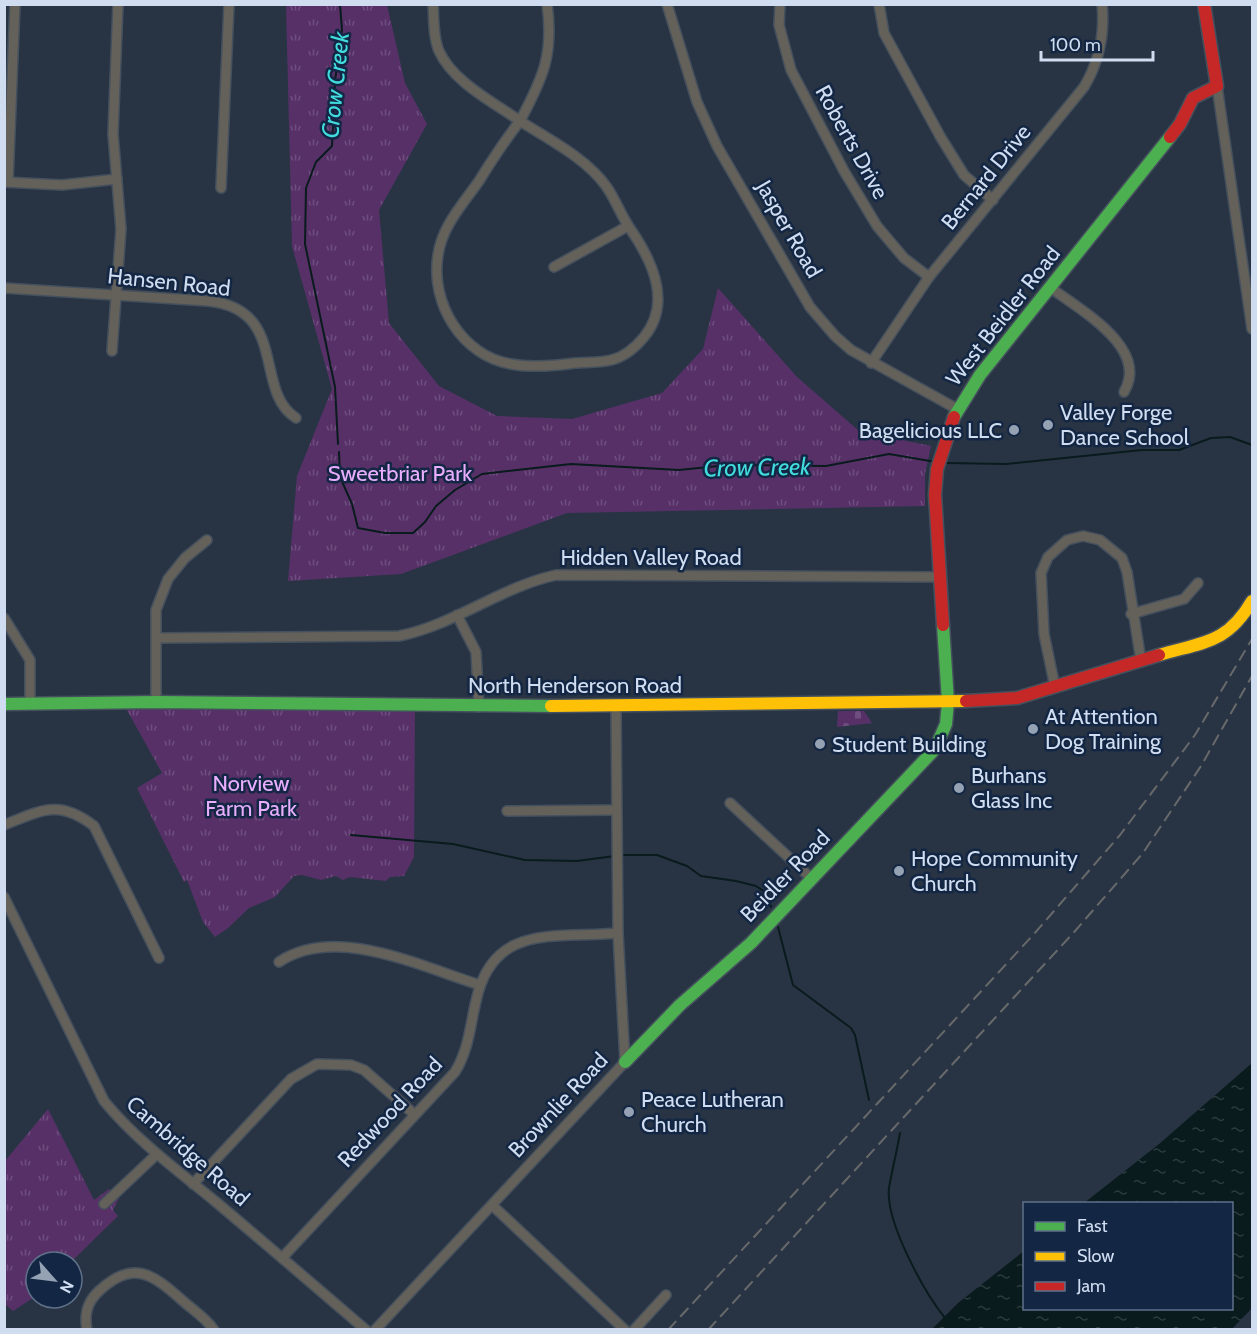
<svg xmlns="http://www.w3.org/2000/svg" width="1257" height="1334" font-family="Cabin,sans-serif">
<defs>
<pattern id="cemetery-stones" width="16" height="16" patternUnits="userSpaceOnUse" patternTransform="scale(1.5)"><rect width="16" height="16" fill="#573068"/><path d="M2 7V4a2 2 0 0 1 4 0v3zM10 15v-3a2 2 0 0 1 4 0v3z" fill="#6e4e7e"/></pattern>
<pattern id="park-tufts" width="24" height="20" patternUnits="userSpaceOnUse" patternTransform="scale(1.5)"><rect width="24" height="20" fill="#573068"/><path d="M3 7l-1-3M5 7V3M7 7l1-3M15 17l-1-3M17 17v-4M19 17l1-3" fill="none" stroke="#6e4e7e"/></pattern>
<pattern id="water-ripples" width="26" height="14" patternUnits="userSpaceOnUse" patternTransform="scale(1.5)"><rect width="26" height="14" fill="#091b1d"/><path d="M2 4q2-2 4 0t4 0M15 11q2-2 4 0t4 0" fill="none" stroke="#2c3c3e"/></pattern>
</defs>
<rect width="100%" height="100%" fill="#283444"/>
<polygon fill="url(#cemetery-stones)" points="838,711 864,711 872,723 837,727"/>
<g fill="url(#park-tufts)">
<polygon points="286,5 387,5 405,83 427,124 379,210 389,323 439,386 497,416 572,419 662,393 703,349 718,288 797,377 859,431 931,446 925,474 925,506 567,513 401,574 288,581 297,476 332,389 292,246"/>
<polygon points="123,703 415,706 414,857 404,876 390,877 386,881 350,877 343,880 336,876 321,880 302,875 294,876 275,897 249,908 228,928 215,937 203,922 187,880 184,882 137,788 162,773"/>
<polygon points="48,1109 94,1200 109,1189 119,1198 113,1210 118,1216 71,1262 36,1262 36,1296 13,1311 5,1304 5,1161"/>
</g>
<polygon fill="url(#water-ripples)" points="1252,1063 1252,1308 1232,1329 932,1329 958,1303 1024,1251 1024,1308 1232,1308 1232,1204 1084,1203 1159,1144"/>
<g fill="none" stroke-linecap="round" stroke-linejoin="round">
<g stroke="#091b1d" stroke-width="2">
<polyline points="338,444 335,387 305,244 306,188 316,162 332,146 335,81 342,30 340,4"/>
<polyline points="339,452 340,477 352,504 358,528 385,533 413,533 425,522 436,506 455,490 482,474 571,464 679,470 728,465 826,466 889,454 936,462"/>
<polyline points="945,463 1006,464 1142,450 1179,450 1211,438 1230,437 1252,445"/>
<polyline points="351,835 453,844 525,860 577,861 615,856"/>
<polyline points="621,855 657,855 687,866 701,876 736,881 756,886 768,894 771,907"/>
<polyline points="778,927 793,985 851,1028 855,1035 869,1100"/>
<path d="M900,1133C897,1151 892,1170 889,1188C885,1221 924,1292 945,1318"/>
</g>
<defs>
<g id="street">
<path d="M433,4C434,19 433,37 439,51C453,82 493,102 520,121C543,78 554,54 547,4"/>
<polyline points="667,4 697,102 717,146 810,307 835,336 851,350 957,409"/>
<polyline points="780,4 779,25 791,70 844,171 877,226 904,258 929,277"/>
<polyline points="879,4 884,33 940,136 964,175 993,200"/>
<polyline points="1217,86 1252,329"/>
<path d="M520,121C548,139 586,158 606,186C616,200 621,216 631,230C653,262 672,303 644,337C635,348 624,357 611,360C600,363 586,362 575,363C554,366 532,368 511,364C462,356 430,303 438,255C442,226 463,204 479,181C492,160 505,140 520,121Z"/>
<polyline points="4,182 62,185 117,179"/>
<polyline points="8,182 15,4"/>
<polyline points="221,188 229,4"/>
<polyline points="554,267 628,226"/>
<path d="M4,288L208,301C289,309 253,391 296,418"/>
<path d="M1051,288C1080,310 1150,348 1124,392"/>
<polyline points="112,351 121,229 113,134 118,4"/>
<path d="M871,363L929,277L1084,87C1099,62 1105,34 1102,4"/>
<polyline points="1131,614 1184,599 1198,583"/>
<polyline points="457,615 476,652 479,707"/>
<polyline points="4,618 30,660 30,704"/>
<path d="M157,638L399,636C454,625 501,587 556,575L940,577"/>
<polyline points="1055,687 1044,634 1041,573 1048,557 1067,540 1083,536 1100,540 1122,558 1127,572 1141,661"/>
<polyline points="156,702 156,610 168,579 185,558 207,540"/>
<polyline points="730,803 812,879"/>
<polyline points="507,811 616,810"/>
<path d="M4,825C42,810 59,799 94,826L159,958"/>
<path d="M4,897L104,1101C136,1140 177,1170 216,1202C266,1244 316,1287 366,1330"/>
<path d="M279,962C336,924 421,967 480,985"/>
<polyline points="193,1184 291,1079 317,1064 351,1065 364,1070 414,1114"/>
<polyline points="104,1204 157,1154"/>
<polyline points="492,1205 625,1330"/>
<path d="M282,1258L455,1072C469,1049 470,1026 476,1001C493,922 556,939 618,933"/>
<path d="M87,1330C84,1314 87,1302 99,1291C133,1259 153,1274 183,1301C193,1310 206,1318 214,1330"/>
<polyline points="375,1330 625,1062 618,933 616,706"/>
<polyline points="634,1330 666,1295"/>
</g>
<g id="fast">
<polyline points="954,417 980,375 1170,137"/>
<polyline points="4,704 156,702 551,706"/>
<polyline points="625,1062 680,1005 751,943 935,749 946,724 948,702 943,625"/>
</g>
<g id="slow">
<path d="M1159,655C1203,642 1227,644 1252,601"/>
<polyline points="551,706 966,701"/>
</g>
<g id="jam">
<polyline points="1170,137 1180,124 1193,98 1217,86 1204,4"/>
<polyline points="943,625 935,495 937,469 954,417"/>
<polyline points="966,701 1017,698 1159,655"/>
</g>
</defs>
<use href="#street" stroke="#45505d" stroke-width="12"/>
<use href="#fast" stroke="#45505d" stroke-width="15"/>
<use href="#slow" stroke="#45505d" stroke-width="15"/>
<use href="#jam" stroke="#45505d" stroke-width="15"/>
<use href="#street" stroke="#64605a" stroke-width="9"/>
<use href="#fast" stroke="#4caf50" stroke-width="12"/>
<use href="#slow" stroke="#ffc107" stroke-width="12"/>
<use href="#jam" stroke="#c62828" stroke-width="12"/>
<g stroke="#68696a" stroke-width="2" stroke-dasharray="12 6" stroke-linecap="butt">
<polyline points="668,1330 1034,934 1120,835 1195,735 1252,639"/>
<polyline points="708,1330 1075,931 1143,853 1201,766 1252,676"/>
</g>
</g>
<g fill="#95a2b4" stroke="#132744" stroke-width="2">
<circle cx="1048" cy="425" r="6"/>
<circle cx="1014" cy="430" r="6"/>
<circle cx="1033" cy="729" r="6"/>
<circle cx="820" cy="744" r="6"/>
<circle cx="959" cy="788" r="6"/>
<circle cx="899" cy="871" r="6"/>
<circle cx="629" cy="1112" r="6"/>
</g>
<g text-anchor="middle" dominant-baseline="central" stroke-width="5" stroke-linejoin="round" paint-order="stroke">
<g font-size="22" fill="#d0ddf0" stroke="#132744">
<text transform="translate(852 142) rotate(61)">Roberts Drive</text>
<text transform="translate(986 177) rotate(-51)">Bernard Drive</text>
<text transform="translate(789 229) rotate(60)">Jasper Road</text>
<text transform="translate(169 282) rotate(6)">Hansen Road</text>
<text transform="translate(1003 316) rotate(-52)">West Beidler Road</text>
<text x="651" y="557">Hidden Valley Road</text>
<text x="575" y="685">North Henderson Road</text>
<text transform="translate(785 876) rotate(-46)">Beidler Road</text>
<text transform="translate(558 1105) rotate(-47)">Brownlie Road</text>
<text transform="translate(390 1112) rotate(-47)">Redwood Road</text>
<text transform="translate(188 1151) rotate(41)">Cambridge Road</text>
</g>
<g font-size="22" fill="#d0ddf0" stroke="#132744" text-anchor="start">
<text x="1060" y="412">Valley Forge<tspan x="1060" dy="25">Dance School</tspan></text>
<text x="1002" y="430" text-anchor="end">Bagelicious LLC</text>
<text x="1045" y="716">At Attention<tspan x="1045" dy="25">Dog Training</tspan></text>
<text x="832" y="744">Student Building</text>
<text x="971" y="775">Burhans<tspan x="971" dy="25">Glass Inc</tspan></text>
<text x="911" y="858">Hope Community<tspan x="911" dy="25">Church</tspan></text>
<text x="641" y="1099">Peace Lutheran<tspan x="641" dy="25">Church</tspan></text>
</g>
<g font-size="22" fill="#e8aefd" stroke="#132744">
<text x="400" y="473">Sweetbriar Park</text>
<text x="251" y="783">Norview<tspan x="251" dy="25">Farm Park</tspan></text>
</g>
<g font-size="24" font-style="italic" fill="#42dbde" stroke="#132744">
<text transform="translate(335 85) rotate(-84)">Crow Creek</text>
<text transform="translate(757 467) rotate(-1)">Crow Creek</text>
</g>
</g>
<rect width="1257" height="1334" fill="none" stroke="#d0ddf0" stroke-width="12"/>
<rect x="1023" y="1202" width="210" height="108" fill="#132744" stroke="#5f7089" stroke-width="1.5"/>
<rect x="1035" y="1222" width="30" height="9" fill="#4caf50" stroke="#5f7089" stroke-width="1.5"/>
<text x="1077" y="1232" font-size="18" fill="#d0ddf0">Fast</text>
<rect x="1035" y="1252" width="30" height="9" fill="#ffc107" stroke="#5f7089" stroke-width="1.5"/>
<text x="1077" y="1262" font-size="18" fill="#d0ddf0">Slow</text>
<rect x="1035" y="1282" width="30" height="9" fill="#c62828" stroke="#5f7089" stroke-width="1.5"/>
<text x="1077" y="1292" font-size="18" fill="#d0ddf0">Jam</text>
<g transform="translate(54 1280) rotate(118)"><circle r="28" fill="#132744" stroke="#5f7089" stroke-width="1.5"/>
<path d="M0-4.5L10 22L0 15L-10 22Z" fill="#95a2b4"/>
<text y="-9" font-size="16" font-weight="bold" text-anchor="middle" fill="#d0ddf0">N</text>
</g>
<path d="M1041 51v9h112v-9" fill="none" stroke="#d0ddf0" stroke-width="3"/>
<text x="1050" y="51" font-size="18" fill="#d0ddf0" stroke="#132744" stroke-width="4.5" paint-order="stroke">100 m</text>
</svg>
